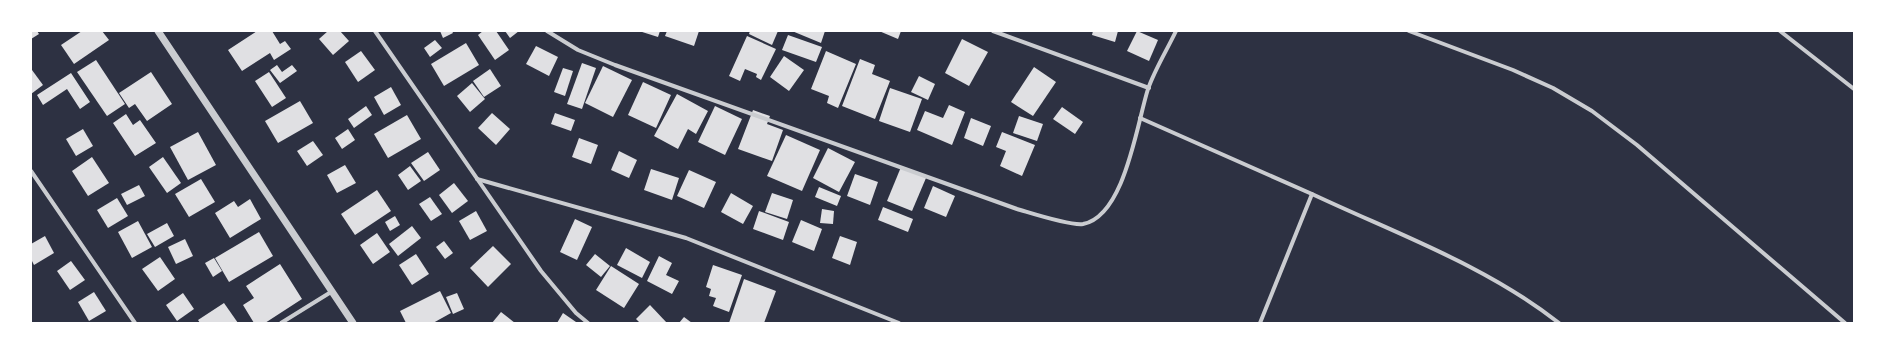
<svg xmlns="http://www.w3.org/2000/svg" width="1885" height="354" font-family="'Exo 2',sans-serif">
<rect width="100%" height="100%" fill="#2d3142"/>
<g fill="#e0e0e3">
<polygon points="31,31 37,31 39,34 31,39"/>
<polygon points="82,31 102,31 109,40 74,64 61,45"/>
<polygon points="257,31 272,31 280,44 285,41 291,49 274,60 270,53 242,71 228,50"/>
<polygon points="328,31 340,31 349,41 333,55 319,39"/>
<polygon points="440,31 452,31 453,33 443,38"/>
<polygon points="483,31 496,31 509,50 495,60 478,35"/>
<polygon points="505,31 519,31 510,38"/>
<polygon points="639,31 660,31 658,37"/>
<polygon points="667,31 699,31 694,46 665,36"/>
<polygon points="750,31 778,31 772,45 749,34"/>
<polygon points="792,31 825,31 821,43"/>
<polygon points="879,31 901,31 898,39"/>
<polygon points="1093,31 1118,31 1115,42 1092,35"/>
<polygon points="1137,31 1158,40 1149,61 1127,51"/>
<polygon points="788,35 822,47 816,62 782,50"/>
<polygon points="747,36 776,49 761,80 756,77 757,74 745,69 740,81 729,76"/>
<polygon points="962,39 988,52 969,86 945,73"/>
<polygon points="435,40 442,48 430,57 424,48"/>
<polygon points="466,43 479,65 444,86 431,64"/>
<polygon points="536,46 558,57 549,76 526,64"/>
<polygon points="361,51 375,70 358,82 345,62"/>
<polygon points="826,51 856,64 838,108 827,103 829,96 811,89"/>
<polygon points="784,56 804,70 789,91 770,77"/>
<polygon points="860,59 875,65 872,74 890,81 875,119 842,106"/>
<polygon points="96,60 125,104 107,116 77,72"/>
<polygon points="582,63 596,68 582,109 567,104"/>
<polygon points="277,65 282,72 292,65 297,71 280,83 270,70"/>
<polygon points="603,66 632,80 613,117 585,103"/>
<polygon points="1034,67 1056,82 1033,116 1011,102"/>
<polygon points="563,68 573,71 565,96 554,92"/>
<polygon points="490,69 501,86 484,97 473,81"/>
<polygon points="32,70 43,85 31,94 31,71"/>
<polygon points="151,72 172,104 147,121 135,104 129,108 119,93"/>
<polygon points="269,72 286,98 272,107 255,81"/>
<polygon points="71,73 90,102 80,109 67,89 43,105 37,95"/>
<polygon points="919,76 935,84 928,100 911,92"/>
<polygon points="643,82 671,95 656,128 628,115"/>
<polygon points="472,83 485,99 470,112 457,96"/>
<polygon points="391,87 401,105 384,115 374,97"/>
<polygon points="890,88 922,99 910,132 879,121"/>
<polygon points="677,94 708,111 696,134 688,129 678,149 654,136"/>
<polygon points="300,101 313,123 278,143 265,121"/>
<polygon points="949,105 965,112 952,145 917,130 925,111 943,118"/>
<polygon points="366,106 372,115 354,128 348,119"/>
<polygon points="715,106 742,119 725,155 698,142"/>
<polygon points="1062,107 1083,122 1075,134 1053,119"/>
<polygon points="753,110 770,116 767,124 783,130 772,161 738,149"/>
<polygon points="492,113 510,129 496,145 478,128"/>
<polygon points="555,113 575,120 571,131 551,124"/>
<polygon points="126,114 133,125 140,120 156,143 135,156 113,123"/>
<polygon points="407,115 421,139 388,158 374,134"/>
<polygon points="1019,116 1043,124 1037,141 1013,133"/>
<polygon points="971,118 991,126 983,146 964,138"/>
<polygon points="83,129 93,146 76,156 66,139"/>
<polygon points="348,129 355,140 342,149 335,138"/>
<polygon points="198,132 216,165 188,180 170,147"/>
<polygon points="1002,132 1035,145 1022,176 1000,166 1006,151 996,147"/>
<polygon points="786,135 820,150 802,191 767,176"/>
<polygon points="579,138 598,145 591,164 572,157"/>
<polygon points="313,141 323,155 307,166 297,151"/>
<polygon points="828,148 855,162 839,192 813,178"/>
<polygon points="619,151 637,160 629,178 611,170"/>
<polygon points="428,152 440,170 424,181 411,163"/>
<polygon points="92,157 109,183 88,196 72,171"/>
<polygon points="163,157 181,183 167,193 149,167"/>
<polygon points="345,165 356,183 337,193 327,175"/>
<polygon points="410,166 421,181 408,190 398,175"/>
<polygon points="901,167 926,178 912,211 887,201"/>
<polygon points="651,169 679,178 672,200 644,190"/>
<polygon points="689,170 716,182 704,208 677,196"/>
<polygon points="855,174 878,182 870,205 847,196"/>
<polygon points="201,179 215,202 189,217 175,194"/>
<polygon points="454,183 468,201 452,213 439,195"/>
<polygon points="139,185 145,196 127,205 121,194"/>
<polygon points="933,186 955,196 946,217 924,208"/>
<polygon points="819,187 841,196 837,206 815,197"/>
<polygon points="377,190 391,211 355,235 341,214"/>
<polygon points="731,193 753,206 743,224 721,212"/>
<polygon points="772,193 793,200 787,219 765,212"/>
<polygon points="430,197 442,214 431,221 419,204"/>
<polygon points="117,198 128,216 108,228 97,210"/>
<polygon points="250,199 261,219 230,238 215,213 234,201 238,207"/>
<polygon points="883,207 913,219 908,232 878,220"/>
<polygon points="822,209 834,211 833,224 820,223"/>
<polygon points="476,211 487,231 470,240 459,221"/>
<polygon points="759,211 789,222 783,240 753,229"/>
<polygon points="395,216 400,225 390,231 385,222"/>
<polygon points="575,219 592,227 577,260 560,252"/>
<polygon points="801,220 822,229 814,251 792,242"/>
<polygon points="138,221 152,247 132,258 118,232"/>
<polygon points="167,223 174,236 155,247 147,234"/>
<polygon points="412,226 421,238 398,256 389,244"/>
<polygon points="259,232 273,256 229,282 215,258"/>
<polygon points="377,233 390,252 373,264 360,245"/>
<polygon points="45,236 54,253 34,265 31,259 31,244"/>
<polygon points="840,236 857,242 850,265 832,258"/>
<polygon points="185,239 193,256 176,264 168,247"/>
<polygon points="444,241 453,253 445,259 436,247"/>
<polygon points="493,246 511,264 488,287 470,268"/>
<polygon points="626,248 650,262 642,278 617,265"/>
<polygon points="416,254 429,274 412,285 399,265"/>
<polygon points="595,254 610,266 601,277 586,265"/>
<polygon points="659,256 672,263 666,275 679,281 672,294 647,281"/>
<polygon points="160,257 175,279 158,291 142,269"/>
<polygon points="214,258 222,271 213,277 205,263"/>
<polygon points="71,261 85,280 70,290 57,271"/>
<polygon points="280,264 302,299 265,323 254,323 243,305 254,298 246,286"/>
<polygon points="713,265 742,275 729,312 713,306 716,298 709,296 711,289 706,287"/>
<polygon points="611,266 639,284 624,308 596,290"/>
<polygon points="744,279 776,291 764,323 729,323"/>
<polygon points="440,291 451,313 433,323 406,323 400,311"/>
<polygon points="94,292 106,311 89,321 78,302"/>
<polygon points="183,293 194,309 177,321 166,305"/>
<polygon points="457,293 464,309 453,314 446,297"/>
<polygon points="224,303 238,323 200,323 198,320"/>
<polygon points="650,305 667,323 640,323 636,319"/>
<polygon points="501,312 515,323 492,323"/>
<polygon points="563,313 576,322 575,323 557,323"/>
<polygon points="684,317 692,323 679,323"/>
</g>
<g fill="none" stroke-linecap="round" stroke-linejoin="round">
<g stroke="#caccd0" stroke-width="4">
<polyline points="375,31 541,271 576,313 588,323"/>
<path d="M547,31L578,50L615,65L1017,209C1031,213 1070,226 1083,224C1125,216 1137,123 1148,89C1155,69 1167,50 1176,31"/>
<polyline points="993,31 1149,88"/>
<polyline points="1409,31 1513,70 1553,88 1592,111 1637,145 1845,323"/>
<polyline points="1780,31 1854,89"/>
<polyline points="1140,118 1312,194"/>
<polyline points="31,171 135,323"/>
<polyline points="477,179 686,238 899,323"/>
<polyline points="281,323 331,292"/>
<path d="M1260,323L1312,194C1397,234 1485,265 1559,323"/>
</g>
<polyline stroke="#caccd0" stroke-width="7" points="158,31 353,323"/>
</g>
<rect width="1885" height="354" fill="none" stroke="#ffffff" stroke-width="64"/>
</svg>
